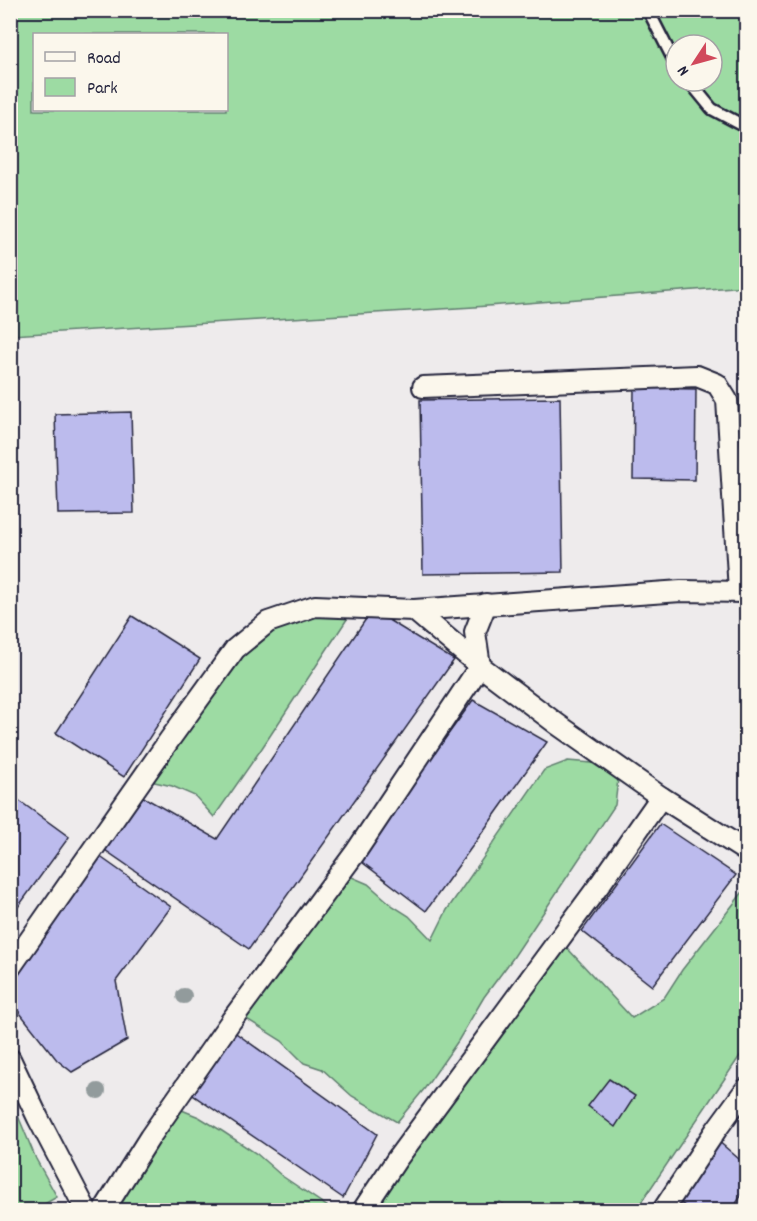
<svg xmlns="http://www.w3.org/2000/svg" width="757" height="1221" font-family="Dekko,sans-serif">
<rect width="100%" height="100%" fill="#eeebec"/>
<filter id="ink" filterUnits="userSpaceOnUse"><feTurbulence type="fractalNoise" baseFrequency=".0167" numOctaves="2"/><feDisplacementMap in="SourceGraphic" scale="12" xChannelSelector="R" yChannelSelector="G"/><feConvolveMatrix kernelMatrix="1 2 1 2 8 2 1 2 1" color-interpolation-filters="sRGB"/></filter>
<g filter="url(#ink)">
<g fill="#9ddba3" stroke="#607e6f" stroke-width="1.5" fill-rule="evenodd">
<path d="M10,11H746V286L474,307L11,335ZM34,34H226V110H34ZM676,45H712V81H676Z"/>
<polygon points="353,610 262,748 214,817 195,796 172,786 150,781 243,649 265,632 296,618"/>
<polygon points="568,761 592,763 618,779 615,805 513,958 484,997 458,1041 425,1088 397,1122 352,1096 322,1069 304,1063 282,1041 234,1011 335,884 352,877 368,884 393,906 409,916 432,940 447,910 544,770"/>
<polygon points="746,888 746,1047 636,1210 512,1210 500,1202 489,1210 368,1210 556,936 632,1018 664,998 682,970"/>
<polygon points="11,1099 36,1159 57,1197 34,1210 11,1210"/>
<polygon points="167,1104 199,1117 222,1131 257,1154 282,1176 331,1209 331,1210 108,1210"/>
</g>
<g fill="#bcbbed" stroke="#22223b" stroke-width="1.5">
<polygon points="746,374 746,487 745,487"/>
<polygon points="634,388 696,389 695,480 633,479"/>
<polygon points="560,398 563,572 423,574 420,400"/>
<polygon points="131,412 134,513 58,514 55,414"/>
<polygon points="372,610 454,660 249,949 105,850 140,795 217,839"/>
<polygon points="132,616 200,659 124,777 56,733"/>
<polygon points="473,700 547,742 426,911 358,859"/>
<polygon points="10,794 69,837 10,918"/>
<polygon points="660,824 736,875 652,986 582,931"/>
<polygon points="99,856 171,907 116,981 127,1040 72,1072 57,1060 16,1008 13,985 25,957"/>
<polygon points="233,1031 377,1134 343,1198 187,1091"/>
<polygon points="609,1079 635,1096 615,1127 588,1106"/>
<polygon points="717,1140 746,1165 746,1188 732,1210 691,1210 677,1201"/>
</g>
<g fill="none" stroke-linecap="round" stroke-linejoin="round">
<defs>
<g id="lane">
<polyline points="648,10 676,65"/>
<polyline points="689,81 712,109 746,127"/>
</g>
<g id="street">
<polyline points="423,387 697,376 717,384 727,400 739,591"/>
<polyline points="414,610 480,666 557,724 661,797 746,851"/>
<polyline points="10,968 170,739 235,649 268,622 315,606 414,610 681,591 746,592"/>
<polyline points="10,1059 38,1118 86,1210"/>
<polyline points="104,1210 150,1137 231,1021 355,853 480,666 475,632 486,604"/>
<polyline points="363,1210 397,1159 600,884 661,797"/>
<polyline points="663,1210 716,1130 746,1089"/>
</g>
</defs>
<use href="#lane" stroke="#22223b" stroke-width="15"/>
<use href="#street" stroke="#22223b" stroke-width="24"/>
<use href="#lane" stroke="#fbf7ec" stroke-width="10"/>
<use href="#street" stroke="#fbf7ec" stroke-width="20"/>
</g>
<g fill="#929b9c">
<circle cx="184" cy="996" r="8"/>
<circle cx="98" cy="1091" r="8"/>
</g>
</g>
<rect width="757" height="1221" fill="none" stroke="#fbf7ec" stroke-width="36"/>
<rect x="18" y="18" width="721" height="1185" fill="none" stroke="#22223b" stroke-width="2" filter="url(#ink)"/>
<rect x="33" y="33" width="195" height="78" fill="#fbf7ec" stroke="#a4a2a5" stroke-width="1.5"/>
<rect x="45" y="52" width="30" height="9" fill="#fbf7ec" stroke="#a4a2a5" stroke-width="1.5"/>
<text x="87" y="63" font-size="18" fill="#22223b">Road</text>
<rect x="45" y="78" width="30" height="18" fill="#9ddba3" stroke="#a4a2a5" stroke-width="1.5"/>
<text x="87" y="93" font-size="18" fill="#22223b">Park</text>
<g transform="translate(694 63) rotate(234)"><circle r="28" fill="#fbf7ec" stroke="#a4a2a5" stroke-width="1.5"/>
<path d="M0-4.5L10 22L0 15L-10 22Z" fill="#d1495b"/>
<text y="-9" font-size="16" font-weight="bold" text-anchor="middle" fill="#22223b">N</text>
</g>
</svg>
